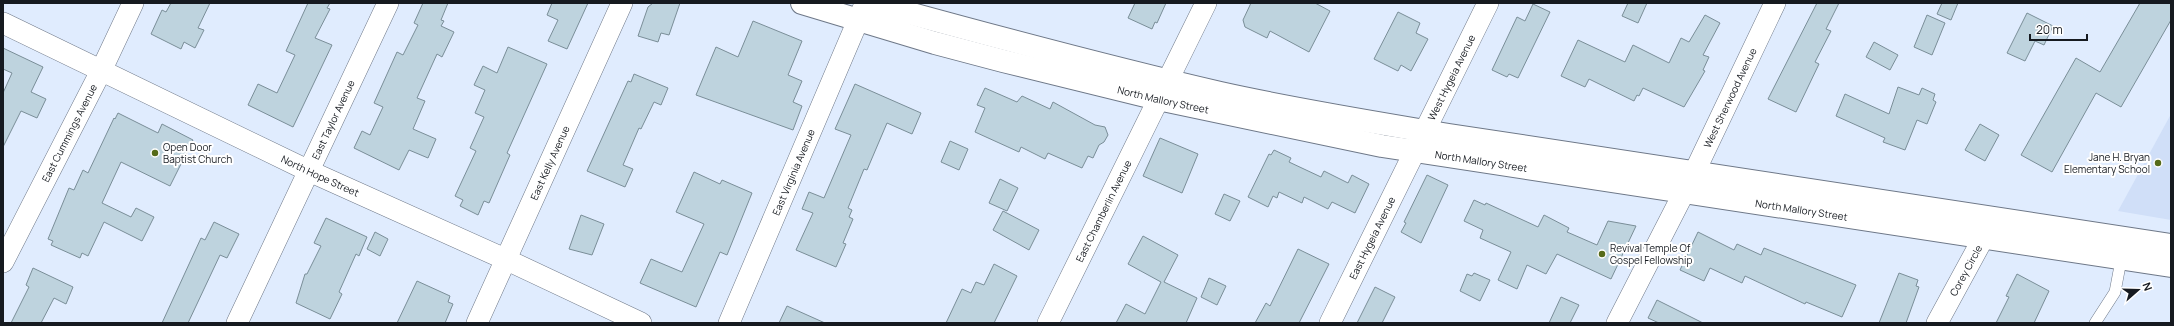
<svg xmlns="http://www.w3.org/2000/svg" width="2174" height="326" font-family="Manrope,sans-serif">
<rect width="100%" height="100%" fill="#e0ecfe"/>
<polygon fill="#d0dff8" points="2171,114 2171,220 2118,211"/>
<g fill="#bed3de" stroke="#7a8e98">
<polygon points="171,3 210,3 198,28 204,30 195,48 184,42 181,49 151,34 162,10 166,12"/>
<polygon points="308,3 330,3 327,8 330,9 315,38 332,45 293,127 248,105 258,84 277,93 295,55 286,51"/>
<polygon points="423,3 448,3 441,20 444,21 441,26 454,32 442,57 437,54 417,98 425,101 413,129 436,139 428,158 409,150 399,170 354,148 362,131 370,135 383,107 374,103 397,52 403,55 418,25 414,23"/>
<polygon points="552,3 588,3 567,49 548,41 558,20 547,15"/>
<polygon points="653,3 680,3 669,35 661,33 658,42 638,36 648,7"/>
<polygon points="1135,3 1166,3 1157,23 1155,22 1152,29 1128,18"/>
<polygon points="1251,3 1315,3 1330,11 1309,52 1270,31 1267,38 1245,27 1243,20"/>
<polygon points="1628,3 1647,3 1638,23 1622,16"/>
<polygon points="1817,3 1839,3 1826,29 1831,31 1815,62 1819,64 1796,112 1768,99"/>
<polygon points="1942,3 1958,3 1951,20 1937,14"/>
<polygon points="2140,3 2171,3 2171,20 2121,107 2096,93 2052,172 2021,155 2076,58 2100,72"/>
<polygon points="1533,4 1550,12 1518,78 1509,74 1507,77 1492,70 1517,17 1525,21"/>
<polygon points="1398,12 1420,23 1416,33 1428,39 1411,71 1401,65 1398,71 1374,59"/>
<polygon points="2027,13 2053,26 2044,45 2035,41 2025,61 2007,53"/>
<polygon points="1705,15 1720,23 1703,55 1709,57 1703,70 1705,71 1684,107 1643,88 1639,96 1637,95 1634,101 1589,79 1585,87 1561,76 1578,40 1625,62 1633,45 1669,63 1681,38 1689,42"/>
<polygon points="1927,15 1945,23 1932,55 1914,47"/>
<polygon points="753,21 802,41 788,75 802,81 793,102 802,106 793,130 696,95 716,47 738,57"/>
<polygon points="1874,42 1898,55 1890,70 1866,57"/>
<polygon points="508,47 547,64 507,153 510,155 489,203 484,201 478,215 460,206 463,200 455,196 476,151 470,148 484,117 475,113 485,90 474,85 483,66 497,73"/>
<polygon points="3,48 43,67 31,92 46,99 37,118 21,111 3,147 3,93 12,73 3,69"/>
<polygon points="634,74 668,88 661,105 654,102 641,129 639,128 623,165 633,169 625,187 587,171 628,81 631,82"/>
<polygon points="855,84 921,113 912,134 887,123 867,170 864,169 848,208 852,210 849,217 853,219 843,243 846,244 836,267 796,250 813,213 802,209 809,192 824,198 851,135 835,129"/>
<polygon points="1898,87 1919,95 1922,88 1935,94 1933,100 1936,102 1927,124 1917,120 1905,150 1883,142 1885,138 1836,116 1845,94 1889,114"/>
<polygon points="985,88 1017,102 1022,96 1050,109 1053,102 1095,125 1105,127 1108,135 1104,142 1099,145 1093,158 1088,156 1082,168 1048,153 1045,159 1021,147 1019,152 975,132 985,108 977,105"/>
<polygon points="118,113 158,133 162,124 193,140 170,186 121,162 102,203 131,217 136,208 154,217 142,241 104,222 88,256 82,253 80,258 51,245 53,241 48,239 69,188 74,190 83,170 88,173 114,118 115,119"/>
<polygon points="1980,124 1999,135 1985,161 1965,150"/>
<polygon points="1160,138 1198,154 1182,193 1143,176"/>
<polygon points="950,141 968,149 959,170 941,162"/>
<polygon points="1274,150 1291,158 1289,162 1321,177 1324,171 1348,183 1352,175 1369,184 1355,213 1332,202 1328,209 1304,197 1302,203 1279,192 1277,198 1273,196 1268,207 1248,197 1269,154 1271,155"/>
<polygon points="694,172 720,184 722,180 752,193 727,255 720,252 696,307 640,283 651,259 682,272 704,224 676,212"/>
<polygon points="1427,175 1448,185 1421,243 1401,232 1406,223 1404,222"/>
<polygon points="1000,179 1018,188 1007,211 989,203"/>
<polygon points="1224,194 1240,201 1230,221 1215,214"/>
<polygon points="1474,200 1485,205 1486,203 1538,227 1544,215 1569,228 1567,232 1597,245 1608,221 1636,226 1611,279 1557,254 1546,274 1527,265 1517,289 1498,280 1511,252 1480,238 1483,230 1464,221"/>
<polygon points="1003,211 1039,230 1029,250 993,230"/>
<polygon points="581,215 604,224 592,255 569,249"/>
<polygon points="326,218 367,237 359,256 356,254 339,292 342,294 330,319 296,303 305,274 307,274 321,246 314,243"/>
<polygon points="214,222 239,234 227,258 220,255 188,323 162,323 201,238 205,240"/>
<polygon points="375,232 388,239 380,256 367,249"/>
<polygon points="1698,232 1734,250 1737,244 1761,255 1764,248 1856,285 1842,317 1806,302 1805,304 1745,276 1742,283 1710,268 1704,281 1680,270"/>
<polygon points="1143,236 1178,255 1164,282 1197,298 1186,323 1116,323 1126,304 1145,314 1161,282 1128,264"/>
<polygon points="1298,249 1329,264 1299,323 1255,323 1266,303 1270,306"/>
<polygon points="994,264 1017,276 994,323 946,323 962,289 971,293 976,282 984,285"/>
<polygon points="33,268 73,287 66,304 54,298 41,323 11,323 29,287 26,285"/>
<polygon points="1474,273 1490,280 1480,301 1460,291 1467,274 1472,276"/>
<polygon points="1899,273 1918,280 1916,286 1919,287 1906,323 1879,323"/>
<polygon points="2017,274 2049,291 2034,323 1996,323 2009,297 2006,296"/>
<polygon points="1209,278 1226,286 1217,305 1201,297"/>
<polygon points="417,281 450,296 448,302 453,304 445,323 397,323"/>
<polygon points="1375,287 1395,297 1382,323 1357,323"/>
<polygon points="1561,297 1579,305 1570,323 1549,323"/>
<polygon points="1657,300 1703,323 1659,323 1648,318"/>
<polygon points="787,306 825,323 779,323"/>
</g>
<g fill="none" stroke-linecap="round" stroke-linejoin="round">
<defs>
<polyline id="lane" points="2095,323 2115,292 2122,255"/>
<g id="street">
<path id="s1" d="M3,23L309,171L507,260L641,323"/>
<path id="s2" d="M3,262L101,71L133,3"/>
<path id="s3" d="M237,323L388,3"/>
<path id="s4" d="M477,323L622,3"/>
<path id="s5" d="M729,323L865,4"/>
<path id="s6" d="M1048,323L1206,3"/>
<path id="s7" d="M1330,323L1488,3"/>
<path id="s8" d="M1617,323L1695,171L1775,3"/>
<path id="s9" d="M1937,323L1992,222"/>
</g>
<g id="secondary">
<path id="s10" d="M802,3L935,43L1003,61L1158,99L1382,146L2171,266"/>
<path d="M872,3C988,35 1103,66 1220,93C1296,110 1372,122 1449,135L2171,245"/>
</g>
</defs>
<use href="#lane" stroke="#6e7888" stroke-width="12"/>
<use href="#street" stroke="#6e7888" stroke-width="22"/>
<use href="#secondary" stroke="#6e7888" stroke-width="24"/>
<use href="#lane" stroke="#fff" stroke-width="11"/>
<use href="#street" stroke="#fff" stroke-width="21"/>
<use href="#secondary" stroke="#fff" stroke-width="22"/>
</g>
<g fill="#566b19" stroke="#fff" stroke-width="1.5">
<circle cx="155" cy="153" r="4"/>
<circle cx="2158" cy="163" r="4"/>
<circle cx="1602" cy="254" r="4"/>
</g>
<g text-anchor="middle" dominant-baseline="central" stroke-width="4" stroke-linejoin="round" paint-order="stroke">
<g font-size="10" fill="#161a20" stroke="#fff">
<text stroke="none"><textPath href="#s7" startOffset="274">West Hygeia Avenue</textPath></text>
<text stroke="none"><textPath href="#s8" startOffset="252">West Sherwood Avenue</textPath></text>
<text stroke="none"><textPath href="#s10" startOffset="374">North Mallory Street</textPath></text>
<text stroke="none"><textPath href="#s3" startOffset="225">East Taylor Avenue</textPath></text>
<text stroke="none"><textPath href="#s2" startOffset="145">East Cummings Avenue</textPath></text>
<text stroke="none"><textPath href="#s10" startOffset="698">North Mallory Street</textPath></text>
<text stroke="none"><textPath href="#s4" startOffset="176">East Kelly Avenue</textPath></text>
<text stroke="none"><textPath href="#s5" startOffset="164">East Virginia Avenue</textPath></text>
<text stroke="none"><textPath href="#s1" startOffset="352">North Hope Street</textPath></text>
<text stroke="none"><textPath href="#s10" startOffset="1022">North Mallory Street</textPath></text>
<text stroke="none"><textPath href="#s6" startOffset="125">East Chamberlin Avenue</textPath></text>
<text stroke="none"><textPath href="#s7" startOffset="95">East Hygeia Avenue</textPath></text>
<text stroke="none"><textPath href="#s9" startOffset="60">Corey Circle</textPath></text>
</g>
<g font-size="10" fill="#161a20" stroke="#fff" text-anchor="start">
<text x="163" y="147">Open Door<tspan x="163" dy="12">Baptist Church</tspan></text>
<text x="2150" y="157" text-anchor="end">Jane H. Bryan<tspan x="2150" dy="12">Elementary School</tspan></text>
<text x="1610" y="248">Revival Temple Of<tspan x="1610" dy="12">Gospel Fellowship</tspan></text>
</g>
</g>
<rect width="2174" height="326" fill="none" stroke="#161a20" stroke-width="8"/>
<g transform="translate(2138 290) rotate(70)" stroke="#ffffff" stroke-width="3" paint-order="stroke">
<path d="M0-3L7 15L0 10L-7 15Z" fill="#161a20"/>
<text y="-6" font-size="11" font-weight="bold" text-anchor="middle" fill="#161a20">N</text>
</g>
<path d="M2030 34v6h57v-6" fill="none" stroke="#161a20" stroke-width="2"/>
<text x="2036" y="34" font-size="12" fill="#161a20" stroke="#ffffff" stroke-width="3" paint-order="stroke">20 m</text>
</svg>
